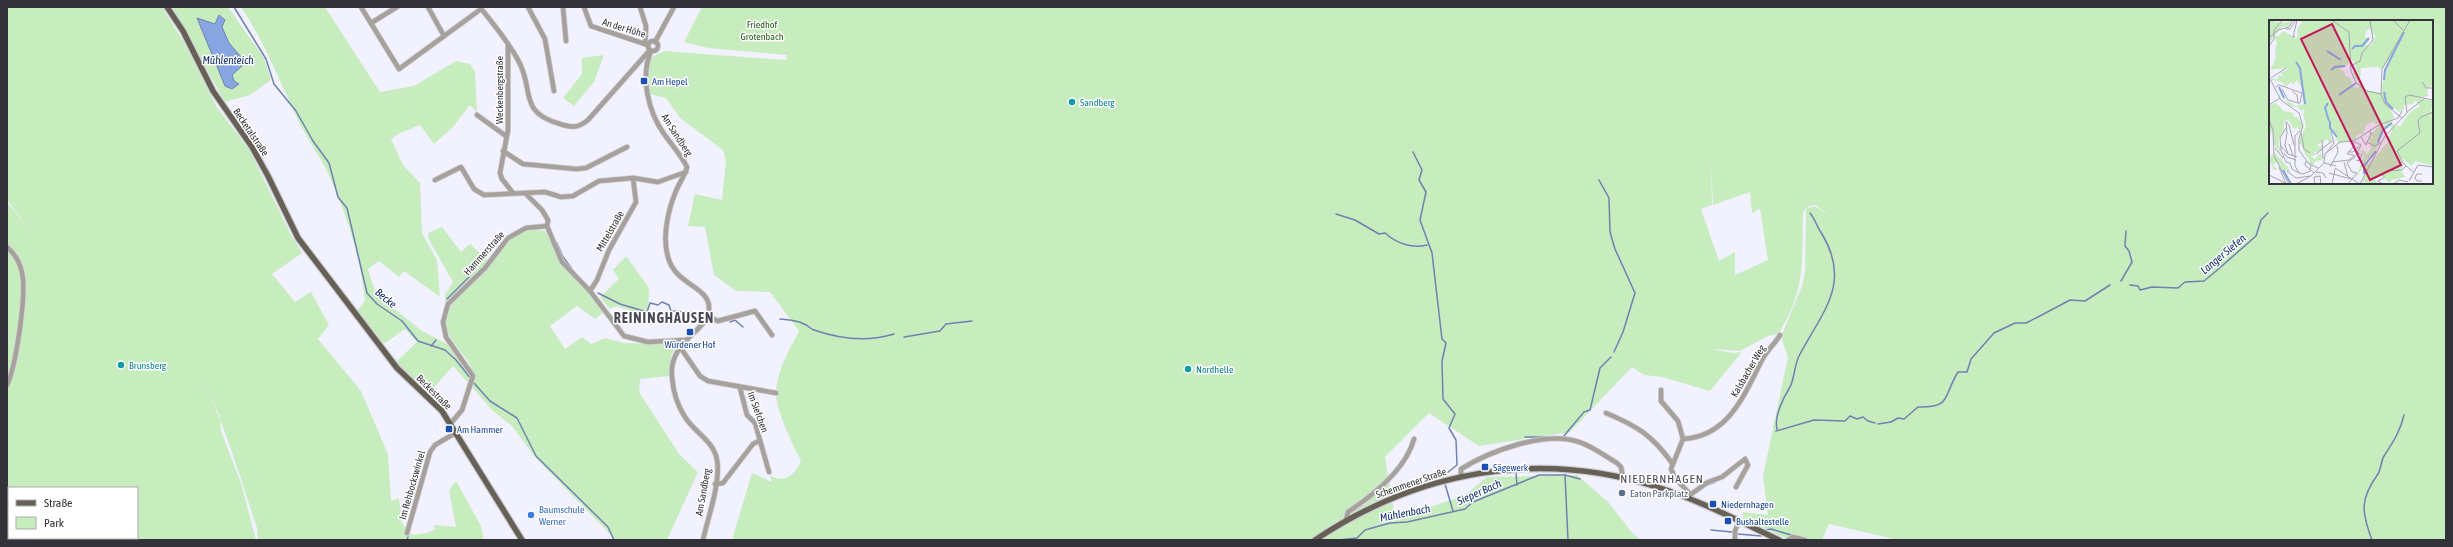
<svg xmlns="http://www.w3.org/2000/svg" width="2453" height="547" font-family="'Asap Condensed',sans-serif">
<rect width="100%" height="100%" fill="#f2f1ff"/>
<g fill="#c7edbf" fill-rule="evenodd">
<path d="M7,7H162L186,46L216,106L250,151L291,235L302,253L272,274L295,302L311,292L329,325L318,339L361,391L388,454L391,501L399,498L402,523L412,535L427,533L435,529L434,525L456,527L449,490L456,481L481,526L484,540H258L257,528C241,481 228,433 206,388L220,417L221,431L241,483L256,540H7V386L22,316L23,274L7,246V202L28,228L7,200ZM9,488H137V538H9Z"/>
<polygon points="172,7 228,7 264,58 271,80 250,95 225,102"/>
<path d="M241,7H325L380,92L414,86L456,61L470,64L475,72L477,112L470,105L453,127L434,144L420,125L398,134L391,139L403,165L420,183L422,233L437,260L440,297L404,271L399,277L379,261L368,269L376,294L422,331L447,344L471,375L468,383L453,366L429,393C419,381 407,374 396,362L417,342L405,329L382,345L357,311L365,301C360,255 346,212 327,171C319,155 309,141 301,126C281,86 266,44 241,7Z"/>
<path d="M702,7H2446V540H1898L1829,524L1822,540H1789L1743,518V512L1768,515L1763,476L1788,357L1781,337L1802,286L1805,271L1806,209L1814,206L1830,215L1815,205C1808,205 1806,208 1803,213C1802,260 1806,292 1778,334L1768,336L1740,351L1712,349L1733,353L1742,352L1710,391L1662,377L1644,375L1632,367L1570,432L1479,446L1429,413L1385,457L1395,518L1464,496L1487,477L1577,475L1608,502L1634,535L1642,540H732L752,473L772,482L770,475C784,484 795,475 801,461C793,445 775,410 776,391C778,369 789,350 799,331L770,292L736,291L714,275L705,227L688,226L695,194L722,200L726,160L723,150L680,118L666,98L650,94L648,70L652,57L664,51L786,60L787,55L708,48L684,42ZM2270,21H2432V183H2270ZM1711,163L1713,205L1750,192L1752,213L1760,209L1768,260L1735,275V252L1719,261L1701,209L1712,205Z"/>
<polygon points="604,55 594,82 574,106 563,98 582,74 582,58"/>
<path d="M442,227L461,252L470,244L491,263C506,244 520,223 547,232L562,262L606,310L595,319L577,306L550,326L565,349L582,337L591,344L605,338L624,343L677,344L671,356L670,376L640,379L639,392L679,454L698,472L667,540H613L611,535L535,457L512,426L493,411L472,387C480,361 454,353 447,329C445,325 446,302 445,295L453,282L429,240L428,233Z"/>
<path d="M7,248C37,274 15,349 7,383Z"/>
<polygon points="626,256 649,288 648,312 635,312 616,306 610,309 600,297 619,279 613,270"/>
</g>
<polygon fill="#87a5e1" stroke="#6e82ae" points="219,15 225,20 222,27 229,43 242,58 243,65 232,75 234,81 239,84 232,89 225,86 197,18 215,24"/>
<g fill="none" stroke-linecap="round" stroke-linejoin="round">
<g stroke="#6e82ae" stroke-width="1.5">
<polyline points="234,7 266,59 274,84 296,111 313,141 329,163 338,197 347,208 367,293 377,304 402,321 418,341 445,350 456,360 471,379"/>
<polyline points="1413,152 1422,170 1419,180 1426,192 1420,220 1432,253 1442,339 1446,343 1442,361 1443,399 1455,414 1449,428 1456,440 1457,465 1442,477"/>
<polyline points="1599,180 1609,198 1610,232 1615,249 1635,293 1623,332 1614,352"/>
<path d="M1336,214L1355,220L1379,234L1385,233C1396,243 1412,249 1427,245"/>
<polyline points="557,243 563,257 575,273"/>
<polyline points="2121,281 2132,262 2129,251 2125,246 2126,231"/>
<polyline points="2130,285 2138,286 2140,290 2152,287 2178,288 2185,282 2204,281 2215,272 2256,236 2261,220 2268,213"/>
<polyline points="598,293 620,304 647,312 650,303 658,305 662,302 669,305 671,311 702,313"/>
<polyline points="447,299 469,277"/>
<path d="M780,319C788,320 797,320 804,324C808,325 810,329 814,330C840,339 868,342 894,334"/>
<polyline points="730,322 735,320 743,327"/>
<polyline points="904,337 940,331 946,324 972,321"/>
<polyline points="431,346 436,340"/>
<polyline points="473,382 490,401 517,418 536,456 608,527 614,540"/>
<path d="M1878,424L1891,422L1898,418L1904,419L1918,407C1952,408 1943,396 1958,372H1967L1971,359L1994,333L2015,323H2026L2036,318L2070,300L2085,301L2110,285"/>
<path d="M1777,429C1774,417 1783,398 1790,387C1794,380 1795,363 1799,356C1822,312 1852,284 1822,234C1817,227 1815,219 1810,213"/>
<polyline points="1776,431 1814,420 1845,421 1850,416 1857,419 1863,417 1868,421 1875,423"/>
<polyline points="1525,437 1560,437"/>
<polyline points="1563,437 1584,412 1590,410 1600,368 1611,357"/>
<polyline points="1516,473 1517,485"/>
<polyline points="1565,475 1568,540"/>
<polyline points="1445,484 1453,511"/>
<polyline points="1705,486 1715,482"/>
<polyline points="1711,530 1732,532"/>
<polyline points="1766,530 1771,529 1791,535"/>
<polyline points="1738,534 1761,536"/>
<polyline points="407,540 408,537"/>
<polyline points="1339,540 1357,538 1365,530 1390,523 1407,522 1465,509 1473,502 1539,475 1565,475 1580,479"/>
<path d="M2372,540C2361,511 2360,499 2378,474C2381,469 2381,461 2384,456C2393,442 2400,432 2404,415"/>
</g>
<defs>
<g id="minor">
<polyline points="361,7 399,69 481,9"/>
<polyline points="428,7 444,36"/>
<path d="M480,7C493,24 508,41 518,60C535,89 517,112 560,124C572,128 578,128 588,120L650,50"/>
<polyline points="528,7 545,39 554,91"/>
<polyline points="563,7 566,41"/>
<polyline points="584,7 591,26 648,45"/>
<polyline points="640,7 646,26 645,44"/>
<polyline points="371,23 397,7"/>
<circle cx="653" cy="46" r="5"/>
<polyline points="655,42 674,7"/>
<polyline points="508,44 508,130 500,173 502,179 513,193"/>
<path d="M651,51C640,77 648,111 664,134C672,145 681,155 687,167C685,176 679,183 676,191C668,210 662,237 668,257C675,285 709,286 709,308C710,331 668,340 672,377C673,390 677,405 685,417C694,432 714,441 717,460C721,482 708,517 703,540"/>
<polyline points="477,115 506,136"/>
<polyline points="503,151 523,164 576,169 586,168 627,147"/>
<polyline points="435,180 461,167 474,189 484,195 525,193"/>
<polyline points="547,226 562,262 590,291 624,336 648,342 685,340"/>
<path d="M7,247C15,254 20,262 22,273C27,293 16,366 7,385"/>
<polyline points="590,291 597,280 609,250 636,202 633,178"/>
<polyline points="707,316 718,321 755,311 772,335"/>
<polyline points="680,347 700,376 708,381 776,393"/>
<polyline points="740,388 747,415 755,423 769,472"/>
<polyline points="1661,390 1661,401 1678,421 1683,439"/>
<path d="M1606,413C1637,426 1652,435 1672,463"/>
<polyline points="451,423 462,410 473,376 446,337 443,322 448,304 485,268 508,238 526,228 547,226 548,220 542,210 525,193 545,192 561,197 573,196 599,181 633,178 658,182 686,172"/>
<path d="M1461,476V469C1490,451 1546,430 1579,442C1592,446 1605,456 1617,463L1621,467L1623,478"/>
<polyline points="715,484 723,483 753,444 759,441"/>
<path d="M1690,494L1675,478L1671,469L1683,439C1729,436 1744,395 1762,360C1767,350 1775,344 1780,335"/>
<polyline points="1690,495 1708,482 1722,477 1745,459 1748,465 1736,487"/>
<path d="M1346,520L1348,512C1372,496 1406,469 1414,439"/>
<polyline points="407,533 430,452 435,445 457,432"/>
<polyline points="1735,540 1735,531 1739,521"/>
<polyline points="1788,540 1793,537 1805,540"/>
</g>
<g id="major">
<polyline points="167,7 183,31 213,91 252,147 268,176 298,238 397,368 442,411 522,540"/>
<path d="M1315,540C1418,471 1538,449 1657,487C1699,500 1739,521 1779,540"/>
</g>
</defs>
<use href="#minor" stroke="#cfcfdb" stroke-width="6"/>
<use href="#major" stroke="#cfcfdb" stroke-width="8"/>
<use href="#minor" stroke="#a6a29b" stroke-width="4.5"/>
<use href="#major" stroke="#676054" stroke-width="5.5"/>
</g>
<g fill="#1a4fb4" stroke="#fff" stroke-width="1.5">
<rect x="640" y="77" width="8" height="8" rx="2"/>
<rect x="686" y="328" width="8" height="8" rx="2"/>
<rect x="445" y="425" width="8" height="8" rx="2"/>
<rect x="1481" y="463" width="8" height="8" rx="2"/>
<rect x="1709" y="500" width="8" height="8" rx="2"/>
<rect x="1724" y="517" width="8" height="8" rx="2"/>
</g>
<g fill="#0f9aa8" stroke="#fff" stroke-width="1.5">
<circle cx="1072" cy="102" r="4"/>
<circle cx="121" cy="365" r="4"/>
<circle cx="1188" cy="369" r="4"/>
</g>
<circle fill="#5c6f8a" stroke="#fff" stroke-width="1.5" cx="1622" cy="493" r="4"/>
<circle fill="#3f7fe0" stroke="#fff" stroke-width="1.5" cx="531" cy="515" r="4"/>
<g text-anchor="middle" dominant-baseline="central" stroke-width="3" stroke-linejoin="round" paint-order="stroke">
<g font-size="10" fill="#1e5c0f" stroke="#fff">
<text x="762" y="24">Friedhof<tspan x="762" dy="12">Grotenbach</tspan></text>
</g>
<g font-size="10" fill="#323238" stroke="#fff">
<text transform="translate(624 28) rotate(17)">An der Höhe</text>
<text transform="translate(499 90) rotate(-90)">Weckenbergstraße</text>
<text transform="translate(251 132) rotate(56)">Becketalstraße</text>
<text transform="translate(677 135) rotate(57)">Am Sandberg</text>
<text transform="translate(610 231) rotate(-60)">Mittelstraße</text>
<text transform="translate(484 253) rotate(-48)">Hammerstraße</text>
<text transform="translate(1748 371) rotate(-60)">Kalsbacher Weg</text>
<text transform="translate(434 392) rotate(45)">Beckestraße</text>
<text transform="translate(758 412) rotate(70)">Im Siefchen</text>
<text transform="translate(1411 483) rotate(-19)">Schemmener Straße</text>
<text transform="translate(412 485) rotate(-74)">Im Rehbockswinkel</text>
<text transform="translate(703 492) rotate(-80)">Am Sandberg</text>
</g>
<g font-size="10" fill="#164399" stroke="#fff" text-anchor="start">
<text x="652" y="81">Am Hepel</text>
<text x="690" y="344" text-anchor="middle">Würdener Hof</text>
<text x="457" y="429">Am Hammer</text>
<text x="1493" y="467">Sägewerk</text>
<text x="1721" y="504">Niedernhagen</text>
<text x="1736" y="521">Bushaltestelle</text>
</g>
<g font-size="10" fill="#0d838f" stroke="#fff" text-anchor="start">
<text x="1080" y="102">Sandberg</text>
<text x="129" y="365">Brunsberg</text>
<text x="1196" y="369">Nordhelle</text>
</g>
<g font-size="10" fill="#4e5e75" stroke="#fff" text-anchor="start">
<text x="1630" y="493">Eaton Parkplatz</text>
</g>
<g font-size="10" fill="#366cbe" stroke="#fff" text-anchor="start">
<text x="539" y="509">Baumschule<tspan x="539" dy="12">Werner</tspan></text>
</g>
<g font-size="11" font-style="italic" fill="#0c296e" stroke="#fff">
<text x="228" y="60">Mühlenteich</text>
<text transform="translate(2223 254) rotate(-40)">Langer Siefen</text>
<text transform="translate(386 298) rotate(40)">Becke</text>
<text transform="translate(1479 492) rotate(-24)">Sieper Bach</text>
<text transform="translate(1405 513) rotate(-11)">Mühlenbach</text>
</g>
<g font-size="12" letter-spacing="1" fill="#4b4957" stroke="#fff">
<text x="1662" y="479">NIEDERNHAGEN</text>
</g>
<g font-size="14" font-weight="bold" letter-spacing="1" fill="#4b4957" stroke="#fff">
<text x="664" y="318">REININGHAUSEN</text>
</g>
</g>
<g transform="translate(2269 20)">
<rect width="164" height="164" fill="#f2f1ff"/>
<path d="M0,0L13,3L22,1L20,6L13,7L6,15L9,17L14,11L24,16L25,19L28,17L29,7L33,3L31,0H164V65L158,68L159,76L149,78L164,81L162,92L164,95L161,96L164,98V146L146,141L143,146L133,138L134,147L131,150L137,157L123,160L120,163L113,156L106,159L108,164L94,162L97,150L95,145L86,160L95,136L91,131L94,130L98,134L102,129L99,115L104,119L101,112H105L108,107L118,104H107L105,101L97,105L94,114H89L85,121H74L70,124L64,112L61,113L63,120L60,124L59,119L49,124L50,127L53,126L52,131L45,132L47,134L42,137L46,139L52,133L53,140L47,141L44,145L40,143L41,140L37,136L32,124H29L37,106L34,94L36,89L32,91L29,87L20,86L10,70L18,81L27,86L35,84V72L28,60L24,65L22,62L16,67L13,62L3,60L4,58L8,60L10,55L14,57L11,52L18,50L17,48L1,50L7,38L6,29L8,23L5,15L3,20H0ZM103,8L102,12L107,16L101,26L97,25L101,18L96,17L98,10ZM120,39L116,49L112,73L97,70L91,59L92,48L108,47L113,49ZM83,40L87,47L84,54L91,66L88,68L84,66L81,58L76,56L75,51L70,49L80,44ZM144,78L151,86L140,93L131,107L129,105L126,107L122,102L125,97L122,90L124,87L130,92L134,90V93L135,85L143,84L146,82ZM122,105L123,112L116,120L118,119L119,122L100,144L97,142L111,124H109L114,110ZM7,83L15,91L24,93L25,97H28L34,105L31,113L29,107L25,109L19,100L15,101V111L9,120L12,135L5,124L3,111L0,118V86ZM6,133L20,148L16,151L20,160L8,142L4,145L9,150H4L3,143L0,144V138Z" fill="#c7edbf" fill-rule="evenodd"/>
<path fill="none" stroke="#87a5e1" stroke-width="2" d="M83,29L86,26H93L100,18M58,31L72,40M27,42L31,48L32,56M62,50L66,47L76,46M32,56L36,84M115,60L116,50L135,12M10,67L15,78M115,72L117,82L124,89M70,75L87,63M59,83L56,88L60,101M61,101V108L68,117M109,122L114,110L123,103M14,150L22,164M95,154V146L107,131"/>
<path fill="none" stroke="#a5a5af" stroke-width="1" d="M62,0L80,12L82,51L87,63L98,71L112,74L116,84L133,98M124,0L134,10M17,9H21L27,0M26,16L24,18L28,0M0,18L9,10L20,7L24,0M0,26L5,19V10L13,1M82,46L91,41L93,33L104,20L101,0M0,57L12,80L30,93L34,106L30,118V130L39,143L49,148M2,58L17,48M153,62L157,68H164M7,67L10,65L33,73L31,83L29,84M13,69L19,80L29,83L28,75L23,71M112,74L113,49L141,0M0,85L11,78M138,92L156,78M0,100L4,110L5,136L20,164M17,101L18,113L16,125L19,134M17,102L20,105L25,125M17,108L11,118L12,130L17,142L21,143L23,149L30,153M31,111L26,116V146L30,153L34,154L41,151L42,145M32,113L35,129L41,133M92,117L97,125L98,122L106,126L112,122M53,120L54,139M85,121L108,106L129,98L133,91M85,122V126L78,134L85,135M86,122L92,125L87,135M98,122L102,115L101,111M20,124L24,136M12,126L19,134L28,137M6,128L14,138M79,132H84L90,126M15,133L18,137L27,140M57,133L65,123L62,112M47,134L63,121M87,140L90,141L93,135L88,132M37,141L36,145L45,153M63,142L80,140L86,135M75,142L79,157M55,143L56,134L71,122L85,121M10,147L17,164M61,147L69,132L68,126M66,148L89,163L97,164M20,150L18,151L27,158L42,156M47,152L54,153L57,158M144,152L134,143L128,131L151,113L149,101L152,97L164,92M60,153L82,159M0,155L16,163M113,156L117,151L133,150L137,146M140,161L149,145L164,147M153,161H148L146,158L148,154H153M27,164L42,156L55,143L67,146M46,164L45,157L51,156L52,164M63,164L66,149M79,164L88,153L83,152L78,143L87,136M91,164L116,116L138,93L136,77L140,75L164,80M114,164L109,161L116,157M124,164L130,160L139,162"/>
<path fill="#c2185b" fill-opacity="0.15" stroke="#c2185b" stroke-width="2" d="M63,4L132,145L101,160L32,19Z"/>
<rect width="164" height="164" fill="none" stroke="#323238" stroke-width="2"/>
</g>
<rect width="2453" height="547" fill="none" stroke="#323238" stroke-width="16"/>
<rect x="8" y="487" width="130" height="52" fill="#ffffff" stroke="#adadaf"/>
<rect x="16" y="500" width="20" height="6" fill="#676054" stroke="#adadaf"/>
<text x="44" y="507" font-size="12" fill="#323238">Straße</text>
<rect x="16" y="517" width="20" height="12" fill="#c7edbf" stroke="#adadaf"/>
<text x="44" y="527" font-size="12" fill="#323238">Park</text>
</svg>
